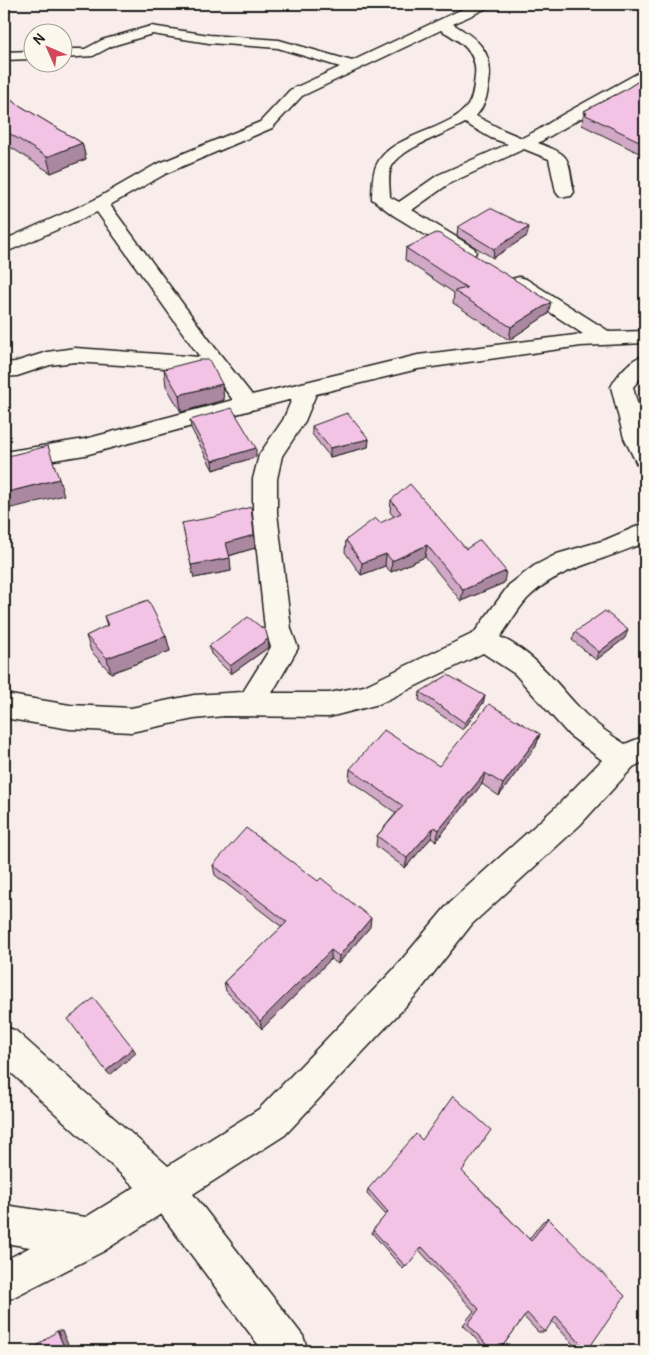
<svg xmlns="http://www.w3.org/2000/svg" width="649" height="1355" font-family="Pangolin,sans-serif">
<rect width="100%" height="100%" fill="#f9edeb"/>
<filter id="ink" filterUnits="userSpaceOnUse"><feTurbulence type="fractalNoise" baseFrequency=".02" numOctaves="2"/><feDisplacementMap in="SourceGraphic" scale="10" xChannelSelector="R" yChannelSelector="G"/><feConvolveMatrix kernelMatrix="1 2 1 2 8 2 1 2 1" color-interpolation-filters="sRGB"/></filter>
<g filter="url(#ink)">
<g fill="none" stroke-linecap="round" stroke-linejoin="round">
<defs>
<g id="street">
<path d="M473,4H491L489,7L453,24C478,39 494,52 489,83C487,97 485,105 476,116L503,130L522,138L538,130L562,115L640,72L645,70V81L538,143C573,156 567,157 574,192L571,196L565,197L559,196L556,192L549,159L524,149L450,183L412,210L474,248L476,252L474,256L467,258L460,256L393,215L372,199C373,181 371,167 385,153C406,133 453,127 468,105C473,98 474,85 475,76C478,52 460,41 441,30L302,96L272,128L167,173L110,205L216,349L252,395L418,355L583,334L512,287L509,283L512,279L519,277L526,279L610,332L645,331V343L581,346L418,369L316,394L305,421L282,456L277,479V513L291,629L298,648L272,693H329L364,686L474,633L509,585L534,566L557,554L605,540L645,523V542C606,561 559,566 527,599C517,610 509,625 500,637C537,654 557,685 585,714C597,725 610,735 625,744L645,736V761L633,767L580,825L472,924L417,994L285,1135L193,1194L303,1336L308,1351H263L161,1214L104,1251L4,1302V1261L30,1247L4,1243V1205L86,1217L135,1187L4,1066V1026L16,1031L168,1166L259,1109L393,970L450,902L558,805L602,760L569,735L515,674L483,653L379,704L329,717L224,716L194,719L131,732L70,729L4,718V694L70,705L131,708L194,695L243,692L271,647L265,629L253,513V479L259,455L283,420L292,399L85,455L4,468V452L85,439L233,400L211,371L75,362L50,365L17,376L4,377V363L15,362L47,352L75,348L200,357L97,212L4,253V240L94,200L155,165L260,122L290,90L340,67L278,48L209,43L152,34L112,46L93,56L62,58V49H85L102,40L151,26L209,35L279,40L352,61ZM465,123L491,138L508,144L438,175L399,202L390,197C390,188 387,175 392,166C403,147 446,134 465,123Z"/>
<polygon points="32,51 32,59 4,60 4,52"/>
<path d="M645,355V373L633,387L645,434V466L637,464L624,438L611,387C618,374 630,359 645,355Z"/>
</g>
</defs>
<use href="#street" stroke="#1c1c1c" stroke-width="3"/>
<use href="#street" fill="#fbf7ec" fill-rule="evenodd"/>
</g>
<g fill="#d1a8c5" stroke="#1c1c1c">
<polygon points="645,77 645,156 582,125 584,111 623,91"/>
<polygon points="4,96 82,143 86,159 51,173 4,143"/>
<polygon points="458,227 527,236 493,258 457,236"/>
<polygon points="406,248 548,314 509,340 453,303 454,293 405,260"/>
<polygon points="164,369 222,384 224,400 181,412 166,386"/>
<polygon points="190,420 256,457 213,470 191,428"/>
<polygon points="312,426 369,439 368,447 330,457 312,434"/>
<polygon points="391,500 466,549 504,583 461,601 425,557 391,572 385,566 361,575 345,552 346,540 394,517 390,512"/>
<polygon points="182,523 255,548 229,556 231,571 194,578"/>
<polygon points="104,616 166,636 170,651 111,673 91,651 86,636 107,626"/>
<polygon points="575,632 625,638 596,660 572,640"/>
<polygon points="209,646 269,647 231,674 211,654"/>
<polygon points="420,692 485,696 483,703 463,730 419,700"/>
<polygon points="540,734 536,746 499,796 482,784 436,841 431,838 405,868 376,846 377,836 396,813 349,780 350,769 439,766"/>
<polygon points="213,865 370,927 338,964 331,959 262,1029 226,991 224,982 282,927 215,875"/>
<polygon points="422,1140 462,1171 529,1239 542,1222 548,1218 587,1351 579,1351 552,1321 545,1332 538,1332 524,1317 499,1351 487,1351 463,1325 474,1311 419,1250 403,1269 372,1233 373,1230 386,1215 367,1194 368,1189"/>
</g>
<g fill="#aa88a0" stroke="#1c1c1c">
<polygon points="421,4 432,4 421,7"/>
<polygon points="82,143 86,159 51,173 47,157"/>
<polygon points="529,227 527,236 493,258 494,249"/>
<polygon points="551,302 548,314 509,340 511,327"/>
<polygon points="222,384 224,400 181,412 179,395"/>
<polygon points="369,439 368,447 330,457 330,448"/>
<polygon points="256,448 256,457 213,470 212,461"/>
<polygon points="59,479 64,495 8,509 4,496 4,493"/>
<polygon points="254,535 255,548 228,556 226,543"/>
<polygon points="427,545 425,557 391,572 392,561"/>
<polygon points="386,554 385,566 361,575 362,563"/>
<polygon points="230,558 231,571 194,578 191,565"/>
<polygon points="506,571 504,583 461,601 463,590"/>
<polygon points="628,630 625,638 596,660 599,652"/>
<polygon points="166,636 170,651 111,673 107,658"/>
<polygon points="268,639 269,647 231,674 230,666"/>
<polygon points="485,696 483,703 463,730 465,723"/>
<polygon points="540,734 536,746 499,796 503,784"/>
<polygon points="485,773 482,784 436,841 439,830"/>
<polygon points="434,827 431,838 405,868 407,858"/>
<polygon points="371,918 370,927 338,964 339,956"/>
<polygon points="331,950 331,959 262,1029 260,1021"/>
<polygon points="133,1048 136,1053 110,1075 106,1071"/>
<polygon points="57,1331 62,1331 71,1351 66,1351"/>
</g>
<g fill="#f3c3e5" stroke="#1c1c1c">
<polygon points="645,77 645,144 584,114 587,113 584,111 623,91"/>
<polygon points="4,96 82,143 47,157 4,130"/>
<polygon points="490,208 529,227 494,249 458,227"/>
<polygon points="436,233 440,234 551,302 511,327 454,291 467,288 406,248"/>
<polygon points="199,360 209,360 222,384 179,395 164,369"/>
<polygon points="232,408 256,448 212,461 190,420"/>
<polygon points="347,413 369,439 330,448 312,426"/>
<polygon points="48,446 59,479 4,493 4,457"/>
<polygon points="410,484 466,549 480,540 506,571 463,590 427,545 392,561 386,554 362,563 346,540 375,518 380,523 401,513 391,500"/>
<polygon points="251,507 254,535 226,543 230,558 191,565 182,523 214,517"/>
<polygon points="148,600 166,636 107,658 86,636 108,625 104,616"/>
<polygon points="605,611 628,630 599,652 575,632"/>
<polygon points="248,617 266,631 268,639 230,666 209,646"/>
<polygon points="448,675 485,696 465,723 420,692"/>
<polygon points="489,704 540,734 503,784 485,773 439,830 434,827 407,858 377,836 403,806 350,769 384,730 439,766"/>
<polygon points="246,828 318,881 321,878 371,918 339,956 331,950 260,1021 224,982 287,922 213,865"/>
<polygon points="94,998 133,1048 106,1071 68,1019"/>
<polygon points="453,1096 491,1130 462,1171 531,1241 548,1218 625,1296 587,1351 556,1316 545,1332 527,1313 499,1351 492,1351 468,1324 479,1309 422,1247 406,1267 373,1230 388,1212 368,1189 416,1134 422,1140"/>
<polygon points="57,1331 66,1351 30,1351"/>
</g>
</g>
<rect width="649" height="1355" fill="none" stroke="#fbf7ec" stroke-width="20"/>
<rect x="10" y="10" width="629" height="1335" fill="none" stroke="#1c1c1c" stroke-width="2" filter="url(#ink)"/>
<g transform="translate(48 48) rotate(315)"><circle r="24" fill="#fbf7ec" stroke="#a29f99"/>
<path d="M0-4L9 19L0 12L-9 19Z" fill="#d1495b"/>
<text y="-8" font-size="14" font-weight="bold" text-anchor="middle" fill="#1c1c1c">N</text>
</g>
</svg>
